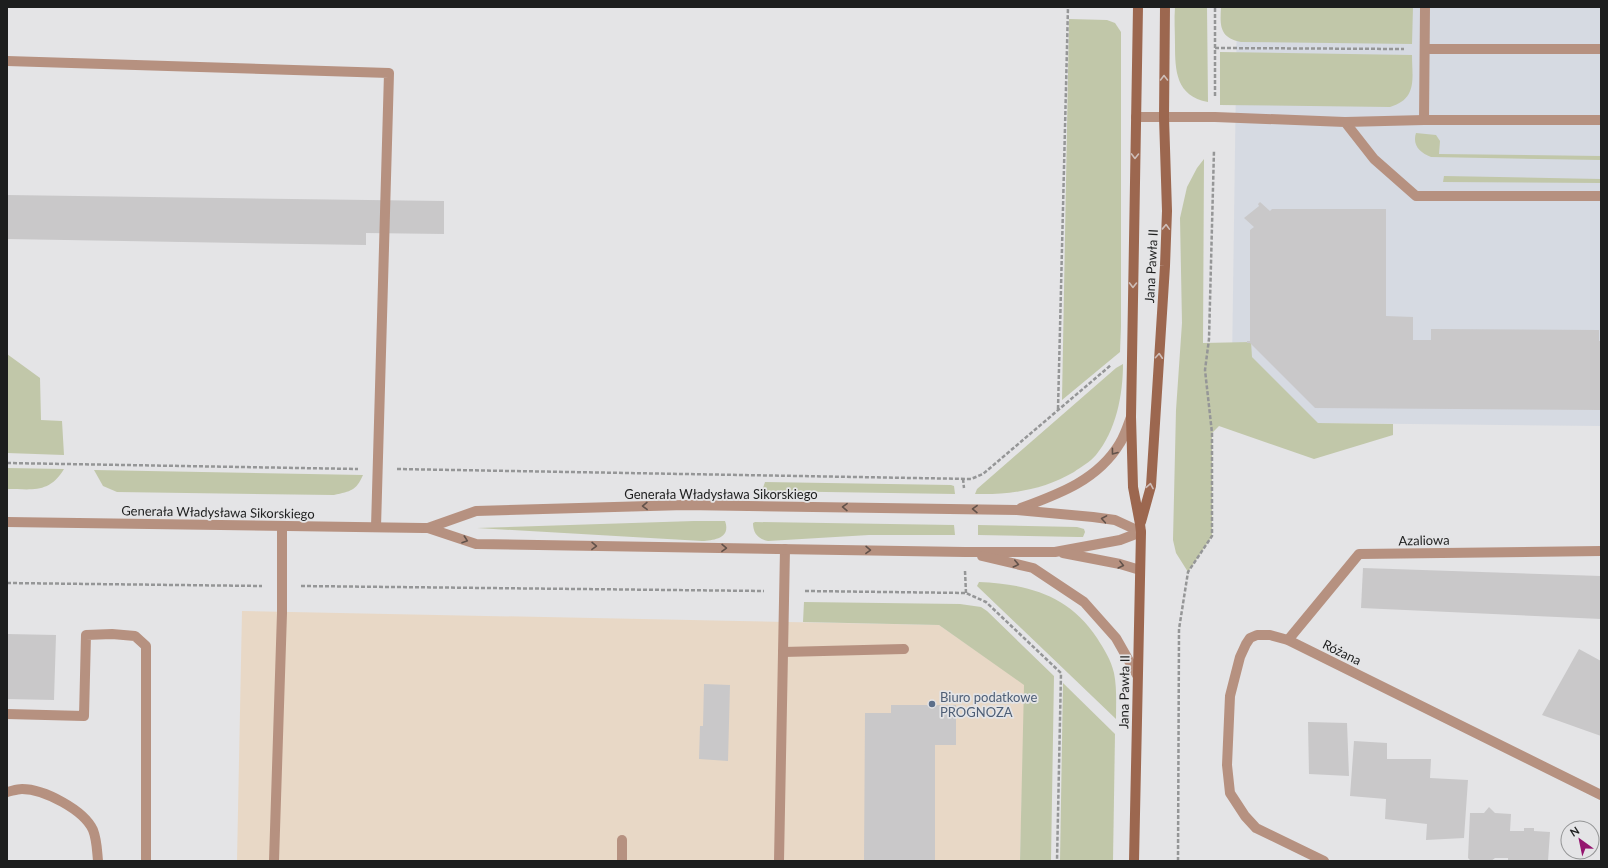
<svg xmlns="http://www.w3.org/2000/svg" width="1608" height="868" font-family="Lato,sans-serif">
<rect width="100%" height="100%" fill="#e4e4e6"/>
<polygon fill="#d6dae2" points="1237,7 1601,7 1601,426 1318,423 1232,364"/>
<polygon fill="#e8d8c6" points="242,611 939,625 1025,685 1020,861 237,861"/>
<g fill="#c1c7a9">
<path d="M1175,7H1207L1208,102C1176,96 1175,71 1175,44C1175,32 1174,19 1175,7Z"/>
<path d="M1221,7H1413L1412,44L1241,42C1219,38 1220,25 1221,7Z"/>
<polygon points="1069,19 1107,20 1115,23 1121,32 1121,327 1120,352 1062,400"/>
<path d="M1220,52L1412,55C1412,78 1418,99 1390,107L1220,105Z"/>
<path d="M1416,133L1436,135L1440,141L1439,154L1601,156V160L1431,157C1420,153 1412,145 1416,133Z"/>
<polygon points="1204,159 1203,343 1251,342 1252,357 1318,423 1393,424 1393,435 1314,459 1219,426 1212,433 1212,536 1188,572 1176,553 1173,540 1176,410 1182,323 1180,218 1187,187 1197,168"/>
<polygon points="1444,176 1601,179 1601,183 1443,182"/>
<polygon points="7,354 40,378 41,420 62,421 64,455 7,453"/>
<path d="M1123,364C1123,395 1116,431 1096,455C1090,462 1081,467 1074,472C1043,490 1010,495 975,494L977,489L1116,368Z"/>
<path d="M7,468L64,469C49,494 32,489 7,489Z"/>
<path d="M94,470L363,475C356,491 351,491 334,495L117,492L103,486Z"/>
<polygon points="765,482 951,485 954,486 955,494 762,491"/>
<path d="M694,521H725C731,538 715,540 702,541L477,528Z"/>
<path d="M755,522L954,525L955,535H869L768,541C758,539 753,533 753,523Z"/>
<polygon points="978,525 1077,527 1084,529 1085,532 1083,537 1078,537 978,535"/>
<path d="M979,582C1027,584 1069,595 1097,638C1104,649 1111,660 1114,673C1117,688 1116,704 1116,719L977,586Z"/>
<polygon points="804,602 960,604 981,607 987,611 1054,676 1051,861 1020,861 1024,685 939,625 803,622"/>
<polygon points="1063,683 1115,734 1113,861 1060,861"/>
</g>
<g fill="#c9c8c9">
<polygon points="7,195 444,201 444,234 366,233 366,245 7,239"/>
<polygon points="1260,202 1270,211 1272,209 1386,209 1386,316 1413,317 1413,340 1431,340 1431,329 1599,330 1599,341 1601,341 1601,410 1315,408 1250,343 1247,343 1247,341 1250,341 1250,230 1254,227 1244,218 1259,206 1258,204"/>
<polygon points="1363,568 1601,576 1601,619 1361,608"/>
<polygon points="7,634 56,635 54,700 7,699"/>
<polygon points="1579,649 1601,661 1601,736 1542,715"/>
<polygon points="704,684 730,685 728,761 699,759 700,726 703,726"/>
<polygon points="891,705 956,705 956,745 935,745 935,861 864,861 865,713 891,713"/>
<polygon points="1308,722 1347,723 1349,776 1309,774"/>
<polygon points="1354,741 1387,743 1387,759 1431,759 1430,778 1468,780 1464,838 1426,840 1427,824 1385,819 1386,799 1350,796"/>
<polygon points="1489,807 1495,813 1511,814 1510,831 1524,831 1524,828 1534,828 1534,831 1550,832 1548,861 1508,861 1508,858 1495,858 1491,861 1471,861 1468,858 1470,813 1484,813"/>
</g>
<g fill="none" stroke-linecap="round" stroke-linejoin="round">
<g stroke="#959697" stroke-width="2.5" stroke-dasharray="4 2" stroke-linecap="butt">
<polyline points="1215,48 1404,49"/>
<polyline points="1215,96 1215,7"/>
<polyline points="1058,409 1068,7"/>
<polyline points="7,463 358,469"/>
<polyline points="397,469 971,479 983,474 1111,365"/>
<polyline points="963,479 964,488"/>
<polyline points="965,571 966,593"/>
<polyline points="7,583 262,586"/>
<polyline points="301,586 764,591"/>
<polyline points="805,591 966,593 986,602 1061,673 1057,861"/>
<polyline points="1178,861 1179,629 1188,572 1212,536 1212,433 1205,370 1209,339 1214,150"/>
</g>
<g stroke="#b69180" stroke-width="10">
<polyline points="1425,49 1601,49"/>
<polyline points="7,61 389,73 376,527"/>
<polyline points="1136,117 1215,117 1345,122 1374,159 1416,196 1601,196"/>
<polyline points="1424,120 1425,7"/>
<polyline points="1345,122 1424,120 1601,120"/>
<polyline points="783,652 904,649"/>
<polyline points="7,714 84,716 86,635 112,634 135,636 146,646 146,861"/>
<path d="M7,792C12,791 17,789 22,789C44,789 84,810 93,830C97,840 97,851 98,861"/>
<polyline points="274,861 282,613 282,526"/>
<polyline points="622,861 622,840"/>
<polyline points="779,861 785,549"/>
</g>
<g stroke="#b69180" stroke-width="10">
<path d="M1021,508C1059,494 1098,480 1120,443C1125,435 1128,425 1131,417"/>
<polyline points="7,522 423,528 428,528 476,511 685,505 1017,510 1093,517 1115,520 1141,532"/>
<polyline points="428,528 476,544 965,552 1055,552 1120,540 1141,532"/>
<polyline points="1063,553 1120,564 1140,570"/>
<polyline points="982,556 1033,568 1084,602 1116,638 1137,675"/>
<polyline points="1288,640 1359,554 1601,551"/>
<polyline points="1324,861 1256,828 1245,816 1230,793 1227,765 1230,696 1240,657 1246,644 1250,638 1257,635 1270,635 1288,640 1601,795"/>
</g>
<g stroke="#9c674f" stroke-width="10">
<polyline points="1141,522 1151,486 1165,266 1167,211 1164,117 1165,7"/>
<polyline points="1134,861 1141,532 1140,524 1133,487 1131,417 1138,7"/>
</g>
</g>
<defs><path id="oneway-chevron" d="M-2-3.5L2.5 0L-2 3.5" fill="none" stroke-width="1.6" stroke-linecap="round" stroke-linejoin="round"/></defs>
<g stroke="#cebeb9">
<use href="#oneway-chevron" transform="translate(1164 78) rotate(-90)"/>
<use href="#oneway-chevron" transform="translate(1135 156) rotate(91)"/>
<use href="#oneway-chevron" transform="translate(1166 227) rotate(-88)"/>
<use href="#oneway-chevron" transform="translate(1133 285) rotate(91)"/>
<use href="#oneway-chevron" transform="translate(1159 356) rotate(-86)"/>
<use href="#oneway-chevron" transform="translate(1150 486) rotate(-80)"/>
</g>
<g stroke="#62524a">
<use href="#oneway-chevron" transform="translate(1114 452) rotate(127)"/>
<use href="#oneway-chevron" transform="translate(645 506) rotate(179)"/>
<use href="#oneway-chevron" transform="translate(845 507) rotate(-179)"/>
<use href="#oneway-chevron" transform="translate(975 509) rotate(-179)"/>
<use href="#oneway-chevron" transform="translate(1104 519) rotate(-170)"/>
<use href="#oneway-chevron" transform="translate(465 540) rotate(19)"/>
<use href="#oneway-chevron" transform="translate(594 546) rotate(1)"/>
<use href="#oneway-chevron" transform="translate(724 548) rotate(1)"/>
<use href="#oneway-chevron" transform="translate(868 550) rotate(1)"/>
<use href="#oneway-chevron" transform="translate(1016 564) rotate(13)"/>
<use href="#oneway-chevron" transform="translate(1121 565) rotate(14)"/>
</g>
<circle fill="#5c6f8a" stroke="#e4e4e6" stroke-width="1.5" cx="932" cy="704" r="4"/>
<g text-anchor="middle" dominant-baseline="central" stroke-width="3.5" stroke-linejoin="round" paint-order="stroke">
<g font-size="13" fill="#1d1e1e" stroke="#e4e4e6">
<text transform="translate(1151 266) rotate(-87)">Jana Pawła II</text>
<text x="721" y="494">Generała Władysława Sikorskiego</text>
<text transform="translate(218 512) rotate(1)">Generała Władysława Sikorskiego</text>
<text transform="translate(1424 540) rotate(-1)">Azaliowa</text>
<text transform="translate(1342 652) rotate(26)">Różana</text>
<text transform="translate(1124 692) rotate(-89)">Jana Pawła II</text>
</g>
<g font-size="13" fill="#4e5e75" stroke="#e4e4e6" text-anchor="start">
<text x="940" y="697">Biuro podatkowe<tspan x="940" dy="15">PROGNOZA</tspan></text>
</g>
</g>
<rect width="1608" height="868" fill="none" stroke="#1d1e1e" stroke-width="16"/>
<g transform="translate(1580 840) rotate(327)"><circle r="19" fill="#e4e4e6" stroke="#949596"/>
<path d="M0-3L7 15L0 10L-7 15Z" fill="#94156f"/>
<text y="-6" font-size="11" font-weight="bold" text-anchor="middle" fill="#1d1e1e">N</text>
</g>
</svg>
